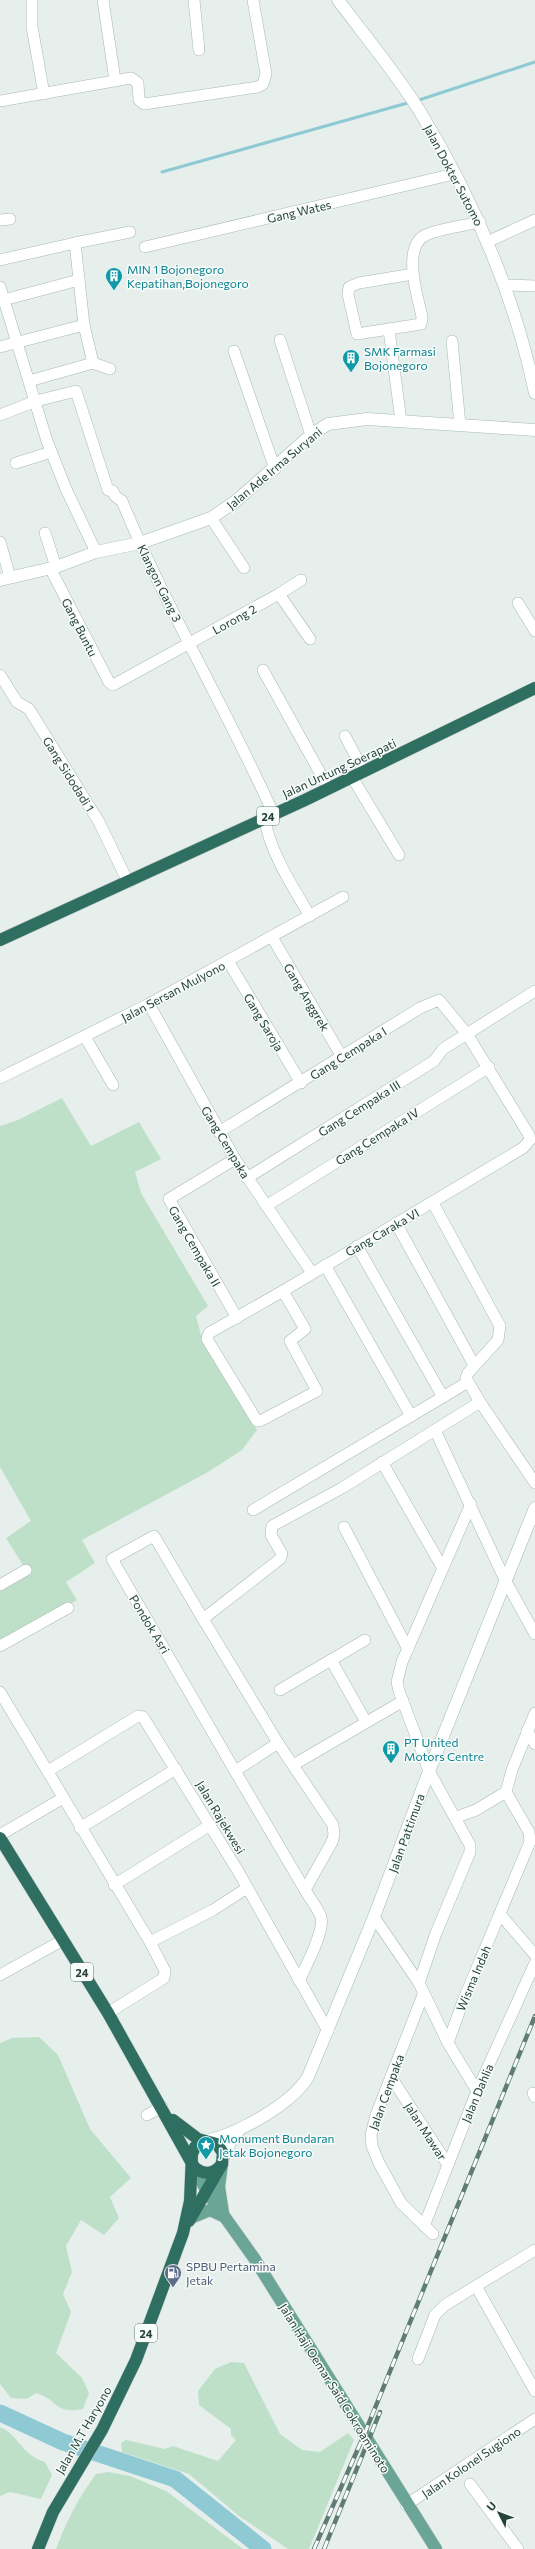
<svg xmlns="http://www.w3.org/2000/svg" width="535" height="2549" font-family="Commissioner,sans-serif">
<rect width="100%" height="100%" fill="#e6efeb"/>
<g fill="#bfe0c8">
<polygon points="62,1098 91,1146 139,1122 161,1159 135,1172 141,1193 208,1306 196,1316 201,1335 257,1430 242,1450 208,1472 82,1540 95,1563 66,1582 77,1600 0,1643 0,1591 30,1573 30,1569 23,1565 6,1538 31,1521 0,1467 0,1126 18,1120"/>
<path d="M39,2037L58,2055L90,2129L131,2178L110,2197L119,2218L104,2235L81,2220L66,2246L72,2272L63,2294L71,2312L56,2353L82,2378L89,2393L83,2409C53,2414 59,2400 36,2393L27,2399L11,2398L0,2384V2043L12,2038Z"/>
<polygon points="231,2362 244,2363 280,2434 302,2450 320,2452 348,2433 354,2440 309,2549 288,2549 239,2516 189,2474 122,2452 121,2443 126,2440 165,2449 173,2446 218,2461 236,2440 231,2435 231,2429 199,2405 198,2391 215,2369"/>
<path d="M0,2427C18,2434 21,2455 45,2462L52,2475L41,2499L10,2492L0,2496Z"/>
<path d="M109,2472L130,2476L166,2491L243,2549H56C66,2522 79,2497 96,2474Z"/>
</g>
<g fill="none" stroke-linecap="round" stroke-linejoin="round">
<g stroke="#8ec9d4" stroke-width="3">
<polyline points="416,101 535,62"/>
<polyline points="162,172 411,102"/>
</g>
<polyline stroke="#8ec9d4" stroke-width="17" points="0,2413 63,2442 175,2479 263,2549"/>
<defs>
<g id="street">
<polyline points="32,0 32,27 44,94"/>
<polyline points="103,0 115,80"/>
<polyline points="194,0 199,50"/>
<polyline points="0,101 131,78 138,83 139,100 144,104 258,87 263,84 266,74 253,0"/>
<polyline points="0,220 10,219"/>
<polyline points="487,242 535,220"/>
<polyline points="75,243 130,232"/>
<polyline points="145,247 454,174"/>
<polyline points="0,260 75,243 84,325 93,363 29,381"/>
<path d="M413,274L359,283L349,287L348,294L357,334L421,324L422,317C418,297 400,244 428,234C444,228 463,226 480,222"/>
<polyline points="505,285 535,286"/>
<polyline points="0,287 47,441 66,489 96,552"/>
<polyline points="0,301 79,280"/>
<polyline points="389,330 401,421"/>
<polyline points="280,340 311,435"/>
<polyline points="452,341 460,425"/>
<polyline points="0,347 84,325"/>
<polyline points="234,351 275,469"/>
<polyline points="93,363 110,369"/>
<path d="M0,415L36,401L76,391L108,490L113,491L115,496L122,501C166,608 226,708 273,813"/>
<polyline points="16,463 51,452"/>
<polyline points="211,518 244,568"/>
<polyline points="45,533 56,567"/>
<polyline points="0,542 10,577"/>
<polyline points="50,568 109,682 113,685 279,594 310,639"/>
<polyline points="279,594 301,580"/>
<polyline points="518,603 535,631"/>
<polyline points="263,670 329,789"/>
<polyline points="0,675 17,702 29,709 99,822 128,882"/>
<polyline points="345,736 364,772"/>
<polyline points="352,777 399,855"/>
<path d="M265,818C268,849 294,889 310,916"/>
<polyline points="272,937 342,1057"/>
<polyline points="228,961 301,1083"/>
<polyline points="149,1004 235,1159 312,1273"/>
<polyline points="85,1037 113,1085"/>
<polyline points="0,1078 149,1004 343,897"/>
<polyline points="219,1132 420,1008 439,1000 467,1034 529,1135 530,1140 523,1148 283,1291 209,1333 207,1339 257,1421 260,1421 317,1391 290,1341 305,1329 283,1291"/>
<polyline points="235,1159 169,1199 237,1318"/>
<polyline points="247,1178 434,1061 443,1049 535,991"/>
<polyline points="433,1203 500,1326 498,1340 468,1373 466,1378 480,1402"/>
<polyline points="266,1206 489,1067"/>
<polyline points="396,1223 474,1365"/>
<polyline points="357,1246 443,1397"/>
<polyline points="325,1265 411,1416"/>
<polyline points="382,1462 442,1567"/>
<polyline points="535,1483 480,1402 435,1430 505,1580 535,1634"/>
<polyline points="471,1504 402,1662 397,1682 399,1691 429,1771 470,1845 470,1852 436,1933 419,1983 448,2043 463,2001 530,1842 529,1832 506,1792"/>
<polyline points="253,1510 468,1382"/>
<polyline points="344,1527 408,1649"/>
<polyline points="0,1585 26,1570"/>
<polyline points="203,1619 278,1743"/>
<polyline points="0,1646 68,1608"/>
<polyline points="331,1660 365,1640"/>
<polyline points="280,1690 331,1660 366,1722"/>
<polyline points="0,1692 150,1942 165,1971 164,1978 108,2013"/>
<polyline points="527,1731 535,1744"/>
<polyline points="293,1765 403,1701"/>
<polyline points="48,1771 138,1716 143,1717 238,1871 328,2031"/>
<polyline points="235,1771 305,1890"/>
<polyline points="457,1817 476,1810 506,1792 512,1770 535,1713"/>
<polyline points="80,1828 176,1769"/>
<polyline points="0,1835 63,1798"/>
<polyline points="114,1885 210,1825"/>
<polyline points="500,1914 535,1955"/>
<polyline points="374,1917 419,1983"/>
<polyline points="150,1942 213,1910 247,1888"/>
<polyline points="0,1975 63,1940"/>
<path d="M299,1981C305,1967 325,1932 321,1917C318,1908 310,1899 305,1890L332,1842L334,1835L333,1825L278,1743L235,1771L112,1559L154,1536L203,1619L280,1559L282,1554L271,1535L272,1526L342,1488L435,1430"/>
<polyline points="423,1995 376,2115 371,2135 372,2146 379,2163 401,2203 433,2234"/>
<polyline points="448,2043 477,2091"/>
<polyline points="391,2077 448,2165"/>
<polyline points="533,2093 535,2097"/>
<polyline points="147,2115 162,2107"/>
<polyline points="424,2226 477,2091 535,1963"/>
<polyline points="476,2286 535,2391"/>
<polyline points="418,2359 435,2315 445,2305 535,2250"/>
<polyline points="470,2484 518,2549"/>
<polyline points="406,2505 535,2419"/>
</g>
<g id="secondary">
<path d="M338,0C365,36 395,72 419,110C472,197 514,293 535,393"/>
<polyline points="0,580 56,567 96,552 140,543 211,518 236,501 311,435 328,424 367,419 535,430"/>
<path d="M205,2141C236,2135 292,2104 308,2077L374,1917L429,1771L535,1508"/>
<polyline points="223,2158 230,2142 239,2130"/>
</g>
<g id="primary">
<polyline points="222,2164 219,2187 223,2213"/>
<polyline points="194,2167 207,2192 254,2258 436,2549"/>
<polyline points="191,2218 210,2210 223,2216"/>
</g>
<g id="highway">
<polyline points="0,940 305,800 535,688"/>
<path d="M0,1838L108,2013L194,2167C204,2176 215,2174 222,2164"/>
<polyline points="173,2120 198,2139 217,2144 223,2153 222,2164 189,2221"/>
<polyline points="38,2549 53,2512 102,2430 136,2360 183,2233 190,2201 192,2154 195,2147 205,2141"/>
</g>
</defs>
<use href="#street" stroke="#a8b8b2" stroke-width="12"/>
<use href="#secondary" stroke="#a4bbb3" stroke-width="13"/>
<use href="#primary" stroke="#c2cac8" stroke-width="13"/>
<use href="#highway" stroke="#c2cac8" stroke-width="13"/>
<use href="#street" stroke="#fff" stroke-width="11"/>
<use href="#secondary" stroke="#fff" stroke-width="12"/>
<use href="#primary" stroke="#6aa596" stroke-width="12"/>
<use href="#highway" stroke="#2f6f62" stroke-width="12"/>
<defs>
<g id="rail">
<polyline points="314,2549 364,2435 535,2016"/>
<polyline points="324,2549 380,2412"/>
</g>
</defs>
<use href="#rail" stroke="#5f7d75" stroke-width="4.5"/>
<use href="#rail" stroke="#f7fbf9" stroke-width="3" stroke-dasharray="9" stroke-linecap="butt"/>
</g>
<defs>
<symbol id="building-pin" viewBox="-11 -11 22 30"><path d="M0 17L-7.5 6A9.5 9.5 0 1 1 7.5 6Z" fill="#0f9aa8" stroke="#f7fbf9"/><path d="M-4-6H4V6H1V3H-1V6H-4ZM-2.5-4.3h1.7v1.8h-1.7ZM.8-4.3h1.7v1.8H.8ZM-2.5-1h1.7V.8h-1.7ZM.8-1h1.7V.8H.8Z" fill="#fff"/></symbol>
<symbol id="sight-pin" viewBox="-11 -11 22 30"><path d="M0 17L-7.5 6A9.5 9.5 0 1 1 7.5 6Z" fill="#0f9aa8" stroke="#f7fbf9"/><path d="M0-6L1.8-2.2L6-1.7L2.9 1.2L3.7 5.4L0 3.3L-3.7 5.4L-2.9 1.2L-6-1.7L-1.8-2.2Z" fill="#fff"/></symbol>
<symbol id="fuel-pin" viewBox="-11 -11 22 30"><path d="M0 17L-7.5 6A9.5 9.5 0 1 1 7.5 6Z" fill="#5c6f8a" stroke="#f7fbf9"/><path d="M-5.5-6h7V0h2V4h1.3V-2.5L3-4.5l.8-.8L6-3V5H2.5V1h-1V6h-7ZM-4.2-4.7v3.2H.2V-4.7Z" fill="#fff"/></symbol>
</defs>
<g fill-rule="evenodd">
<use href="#building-pin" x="104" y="266" width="20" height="27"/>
<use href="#building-pin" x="341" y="348" width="20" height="27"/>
<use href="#building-pin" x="381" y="1739" width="20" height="27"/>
<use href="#sight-pin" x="196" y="2135" width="20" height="27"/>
<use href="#fuel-pin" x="163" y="2263" width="20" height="27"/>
</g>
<g text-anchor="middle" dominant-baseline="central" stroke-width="3" stroke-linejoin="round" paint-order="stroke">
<g fill="#f7fbf9" stroke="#637a73" stroke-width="1">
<rect x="257" y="807" width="22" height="18" rx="3"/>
<rect x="71" y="1963" width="22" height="18" rx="3"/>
<rect x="135" y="2324" width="22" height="18" rx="3"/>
</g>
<g font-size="11" font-weight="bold" fill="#24423a">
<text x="268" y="816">24</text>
<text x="82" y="1972">24</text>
<text x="146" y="2333">24</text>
</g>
<g font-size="12" fill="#24423a" stroke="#f7fbf9">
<text transform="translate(454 175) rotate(62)">Jalan Dokter Sutomo</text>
<text transform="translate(299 211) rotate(-13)">Gang Wates</text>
<text transform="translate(274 468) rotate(-40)">Jalan Ade Irma Suryani</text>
<text transform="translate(160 583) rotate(64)">Klangon Gang 3</text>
<text transform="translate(234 619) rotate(-29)">Lorong 2</text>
<text transform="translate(80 627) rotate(63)">Gang Buntu</text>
<text transform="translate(339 768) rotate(-25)">Jalan Untung Soerapati</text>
<text transform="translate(69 774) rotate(58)">Gang Sidodadi 1</text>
<text transform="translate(173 991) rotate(-28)">Jalan Sersan Mulyono</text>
<text transform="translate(307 997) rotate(59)">Gang Anggrek</text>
<text transform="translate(264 1022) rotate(59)">Gang Saroja</text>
<text transform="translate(348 1053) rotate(-32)">Gang Cempaka I</text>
<text transform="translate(359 1108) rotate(-32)">Gang Cempaka III</text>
<text transform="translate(377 1136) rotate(-32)">Gang Cempaka IV</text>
<text transform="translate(226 1142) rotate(59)">Gang Cempaka</text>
<text transform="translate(382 1232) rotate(-30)">Gang Caraka VI</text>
<text transform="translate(195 1246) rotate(60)">Gang Cempaka II</text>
<text transform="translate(150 1624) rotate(59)">Pondok Asri</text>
<text transform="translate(221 1817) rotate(59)">Jalan Rajekwesi</text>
<text transform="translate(406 1833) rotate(-70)">Jalan Pattimura</text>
<text transform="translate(473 1978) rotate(-67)">Wisma Indah</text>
<text transform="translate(386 2092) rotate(-70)">Jalan Cempaka</text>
<text transform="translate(477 2093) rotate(-67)">Jalan Dahlia</text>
<text transform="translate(426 2131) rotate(57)">Jalan Mawar</text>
<text transform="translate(335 2388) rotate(58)">Jalan Haji Oemar Said Cokroaminoto</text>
<text transform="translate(83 2430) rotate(-60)">Jalan M.T Haryono</text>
<text transform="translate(471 2462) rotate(-34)">Jalan Kolonel Sugiono</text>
</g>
<g font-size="12" fill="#0d838f" stroke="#f7fbf9" text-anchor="start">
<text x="127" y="269">MIN 1 Bojonegoro<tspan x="127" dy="14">Kepatihan,Bojonegoro</tspan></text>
<text x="364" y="351">SMK Farmasi<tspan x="364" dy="14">Bojonegoro</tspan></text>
<text x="404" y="1742">PT United<tspan x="404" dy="14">Motors Centre</tspan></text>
<text x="219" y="2138">Monument Bundaran<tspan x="219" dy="14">Jetak Bojonegoro</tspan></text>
</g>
<g font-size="12" fill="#4e5e75" stroke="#f7fbf9" text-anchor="start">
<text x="186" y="2266">SPBU Pertamina<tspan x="186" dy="14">Jetak</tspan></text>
</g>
</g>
<g transform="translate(499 2513) rotate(312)" stroke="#f7fbf9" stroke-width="3" paint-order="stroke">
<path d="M0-3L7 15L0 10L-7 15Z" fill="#24423a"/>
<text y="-6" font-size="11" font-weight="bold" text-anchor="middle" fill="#24423a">U</text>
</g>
</svg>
